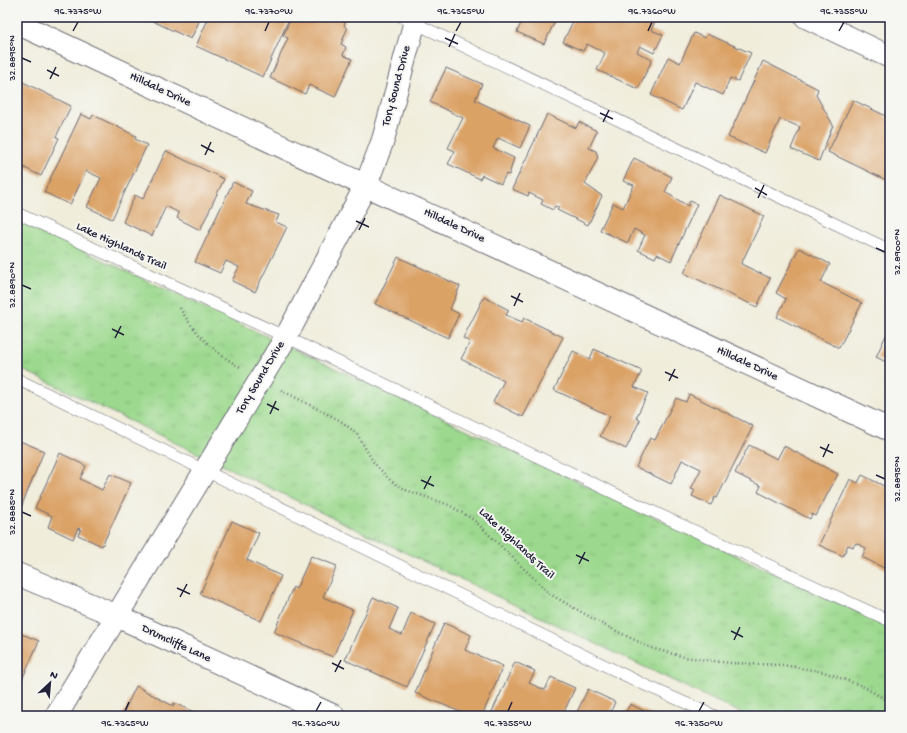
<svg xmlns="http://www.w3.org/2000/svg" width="907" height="733" font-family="'Gochi Hand',sans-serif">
<defs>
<pattern id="grass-tufts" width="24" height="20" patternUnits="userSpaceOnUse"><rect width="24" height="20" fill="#9cd98e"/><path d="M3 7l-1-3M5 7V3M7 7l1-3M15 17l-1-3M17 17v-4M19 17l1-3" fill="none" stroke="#86ba7b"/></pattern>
</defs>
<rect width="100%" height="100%" fill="#f6f6f2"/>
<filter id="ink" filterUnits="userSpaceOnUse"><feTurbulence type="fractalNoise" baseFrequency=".025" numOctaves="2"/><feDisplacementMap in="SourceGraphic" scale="8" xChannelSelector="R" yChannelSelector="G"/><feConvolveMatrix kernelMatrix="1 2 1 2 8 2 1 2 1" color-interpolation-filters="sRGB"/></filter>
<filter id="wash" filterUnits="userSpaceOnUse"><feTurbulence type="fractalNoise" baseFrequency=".012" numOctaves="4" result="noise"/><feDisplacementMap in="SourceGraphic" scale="16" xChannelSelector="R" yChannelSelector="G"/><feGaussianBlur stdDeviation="0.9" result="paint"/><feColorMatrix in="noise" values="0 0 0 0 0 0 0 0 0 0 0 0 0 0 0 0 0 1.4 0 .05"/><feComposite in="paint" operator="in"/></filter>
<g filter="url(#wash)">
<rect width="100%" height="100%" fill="#f0eddb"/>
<polygon fill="url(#grass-tufts)" stroke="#5f7e64" points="17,220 890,627 890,716 747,716 17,367"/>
<g id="blocks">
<g fill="#dba266">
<polygon points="144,17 201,17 191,39"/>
<polygon points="209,17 290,17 263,77 196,46"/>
<polygon points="298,17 347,17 344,25 347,29 341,44 346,47 343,55 352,59 335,97 309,85 305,94 270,78 288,38 283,36 290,20 295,22"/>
<polygon points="524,17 557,17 544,44 517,32"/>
<polygon points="575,17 657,17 651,30 663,35 654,53 640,46 637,52 652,60 638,89 597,70 605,53 587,44 583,51 563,42"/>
<polygon points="694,33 705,38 707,34 751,53 738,81 730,78 723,95 695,82 682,110 651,95 668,57 680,63"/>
<polygon points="763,61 818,89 816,95 833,125 819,161 791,149 800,127 780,119 765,153 728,137"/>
<polygon points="446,68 482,84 475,100 530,126 520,148 498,138 493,148 514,158 509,175 506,174 501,184 482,175 480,179 448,164 455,151 448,148 463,118 430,102"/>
<polygon points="17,79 71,106 56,137 59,138 41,176 17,164 17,152 20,146 17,144"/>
<polygon points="853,100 890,118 890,182 828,152"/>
<polygon points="81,114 91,119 93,115 136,136 135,139 147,145 112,219 87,207 101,178 86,171 70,205 44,192"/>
<polygon points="547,114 576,128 579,122 597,131 589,148 596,151 598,157 585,184 602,196 588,225 557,210 559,207 555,206 553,210 541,204 543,200 529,193 528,196 512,189"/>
<polygon points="166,151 224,179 200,230 177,218 179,213 166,206 152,236 123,222 135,195 143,199"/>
<polygon points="634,158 672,177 665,192 688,206 690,201 697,204 671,261 657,254 655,258 638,250 645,235 634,229 628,243 600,230 613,203 623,208 634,185 623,181"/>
<polygon points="233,182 252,191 246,204 279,215 276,222 287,227 255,292 232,281 239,267 226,261 220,273 195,262"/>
<polygon points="720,195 764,216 741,264 770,278 757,307 684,273"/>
<polygon points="799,248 830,264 821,282 862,303 839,348 777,317 786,299 776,293"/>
<polygon points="398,257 460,286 450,309 459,314 448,338 375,304"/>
<polygon points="484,297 509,310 506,315 522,322 524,318 563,337 523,417 493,402 504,381 461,359 470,342 463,338"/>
<polygon points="886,335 890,336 890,364 876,357"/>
<polygon points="594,349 642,371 634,387 648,393 636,418 640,420 626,449 600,436 610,416 554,390 573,351 590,359"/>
<polygon points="689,394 753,426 717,498 715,497 711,505 692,496 695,490 691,489 701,469 682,460 671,484 636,467 650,438 655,440 676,398 686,402"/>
<polygon points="20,441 44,451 17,517 17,448"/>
<polygon points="749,445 777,459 784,446 838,474 816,516 812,514 810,519 758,492 761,486 735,473"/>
<polygon points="60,453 86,466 80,479 102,490 110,474 131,483 102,546 78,535 81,529 78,528 73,539 48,527 52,516 35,508"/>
<polygon points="862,475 888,488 887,490 890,491 890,571 862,557 866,548 856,543 853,547 848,545 843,556 819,545 850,479 858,483"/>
<polygon points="232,521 259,533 247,560 281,576 261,621 200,594"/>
<polygon points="311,556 337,566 323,597 353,610 333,657 274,632 293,587 296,589"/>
<polygon points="373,597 398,608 389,629 402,635 411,613 435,624 407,687 345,660"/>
<polygon points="444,623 471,635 465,650 503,666 482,716 470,716 415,693"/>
<polygon points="17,632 39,641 17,691"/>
<polygon points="515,662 535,671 529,683 545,690 551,677 575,688 562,716 490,716"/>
<polygon points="136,686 173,706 174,703 198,714 197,716 122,716"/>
<polygon points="588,689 615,702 609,716 575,716"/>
<polygon points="630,704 654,716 624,716"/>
</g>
</g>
</g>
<g filter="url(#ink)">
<use href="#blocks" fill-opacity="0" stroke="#6a6973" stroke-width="1"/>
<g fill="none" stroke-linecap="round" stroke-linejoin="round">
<defs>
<g id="service">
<polyline points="402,17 890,250"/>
<polyline points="17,213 286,337 643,507 890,621"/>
<polyline points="17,379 645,685 715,716"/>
</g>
<g id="minor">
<polyline points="806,17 890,57"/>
<polyline points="17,23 890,430"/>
<polyline points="17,574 117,616 334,716"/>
</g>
<polyline id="tertiary" points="56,716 286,337 366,185 383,140 416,17"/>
</defs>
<use href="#service" stroke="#6a6973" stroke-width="12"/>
<use href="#minor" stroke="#6a6973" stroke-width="24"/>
<use href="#tertiary" stroke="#6a6973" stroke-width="24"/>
<g stroke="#6a6973" stroke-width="2.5" stroke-dasharray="1 3" stroke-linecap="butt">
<path d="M180,308C194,333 215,353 240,367"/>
<polyline points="281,390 341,421 357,434 374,463 391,481 406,490 449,505 474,520 550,594 604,625 651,648 684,657 730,663 783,665 824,672 862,686 890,702"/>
</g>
<use href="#service" stroke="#fff" stroke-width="11"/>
<use href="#minor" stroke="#fff" stroke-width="22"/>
<use href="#tertiary" stroke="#fff" stroke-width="22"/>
</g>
</g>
<path fill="none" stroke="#22223b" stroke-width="1.5" d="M73,31L78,22M265,31L269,22M456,31L461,22M648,31L652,22M839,31L844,22M445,38L458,44M449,47L455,34M22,58L31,62M47,70L59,76M50,79L56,67M600,113L613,119M603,122L609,110M201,145L214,152M205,155L211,142M755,188L767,195M758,198L764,185M356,221L369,227M359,230L365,218M876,248L885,252M22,285L31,289M511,296L523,302M514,306L520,293M112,329L124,335M115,338L121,326M665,372L678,378M669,381L675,369M267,404L279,410M270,414L276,401M820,447L833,453M823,457L829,444M876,475L885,479M421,480L434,486M424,489L431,476M22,512L31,516M576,555L589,561M579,564L585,552M177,588L190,594M180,597L187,584M731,631L743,637M734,640L740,627M332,663L344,669M335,672L341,660M125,711L129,702M316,711L321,702M508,711L512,702M699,711L704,702"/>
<g text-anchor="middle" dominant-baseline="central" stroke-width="4" stroke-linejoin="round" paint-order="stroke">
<g font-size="12" fill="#22223b" stroke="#f6f6f2">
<text transform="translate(397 86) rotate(-75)">Tory Sound Drive</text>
<text transform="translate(160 90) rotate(25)">Hilldale Drive</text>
<text transform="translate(454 226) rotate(25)">Hilldale Drive</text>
<text transform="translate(121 247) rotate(25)">Lake Highlands Trail</text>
<text transform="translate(747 364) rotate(25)">Hilldale Drive</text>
<text transform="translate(261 378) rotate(-59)">Tory Sound Drive</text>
<text transform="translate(516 544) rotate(43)">Lake Highlands Trail</text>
<text transform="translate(176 644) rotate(25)">Drumcliffe Lane</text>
</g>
</g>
<rect width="907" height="733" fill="none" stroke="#f6f6f2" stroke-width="44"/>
<g transform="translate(50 683) rotate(26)" stroke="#f6f6f2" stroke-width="3" paint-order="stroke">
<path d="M0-3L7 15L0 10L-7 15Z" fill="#22223b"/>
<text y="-6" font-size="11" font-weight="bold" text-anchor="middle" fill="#22223b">N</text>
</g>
<rect x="22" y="22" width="863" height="689" fill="none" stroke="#22223b" stroke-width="1.5"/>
<g font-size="10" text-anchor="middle" fill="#22223b">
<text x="78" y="14">96.7375°W</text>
<text x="269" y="14">96.7370°W</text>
<text x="461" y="14">96.7365°W</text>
<text x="652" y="14">96.7360°W</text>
<text x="844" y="14">96.7355°W</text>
<text transform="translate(11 58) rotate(-90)" y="4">32.8895°N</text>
<text transform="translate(896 252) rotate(-90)" y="4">32.8900°N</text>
<text transform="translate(11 285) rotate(-90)" y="4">32.8890°N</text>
<text transform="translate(896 479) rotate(-90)" y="4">32.8895°N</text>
<text transform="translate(11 512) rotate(-90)" y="4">32.8885°N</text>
<text x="125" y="726">96.7365°W</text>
<text x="316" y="726">96.7360°W</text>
<text x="508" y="726">96.7355°W</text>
<text x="699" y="726">96.7350°W</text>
</g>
</svg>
